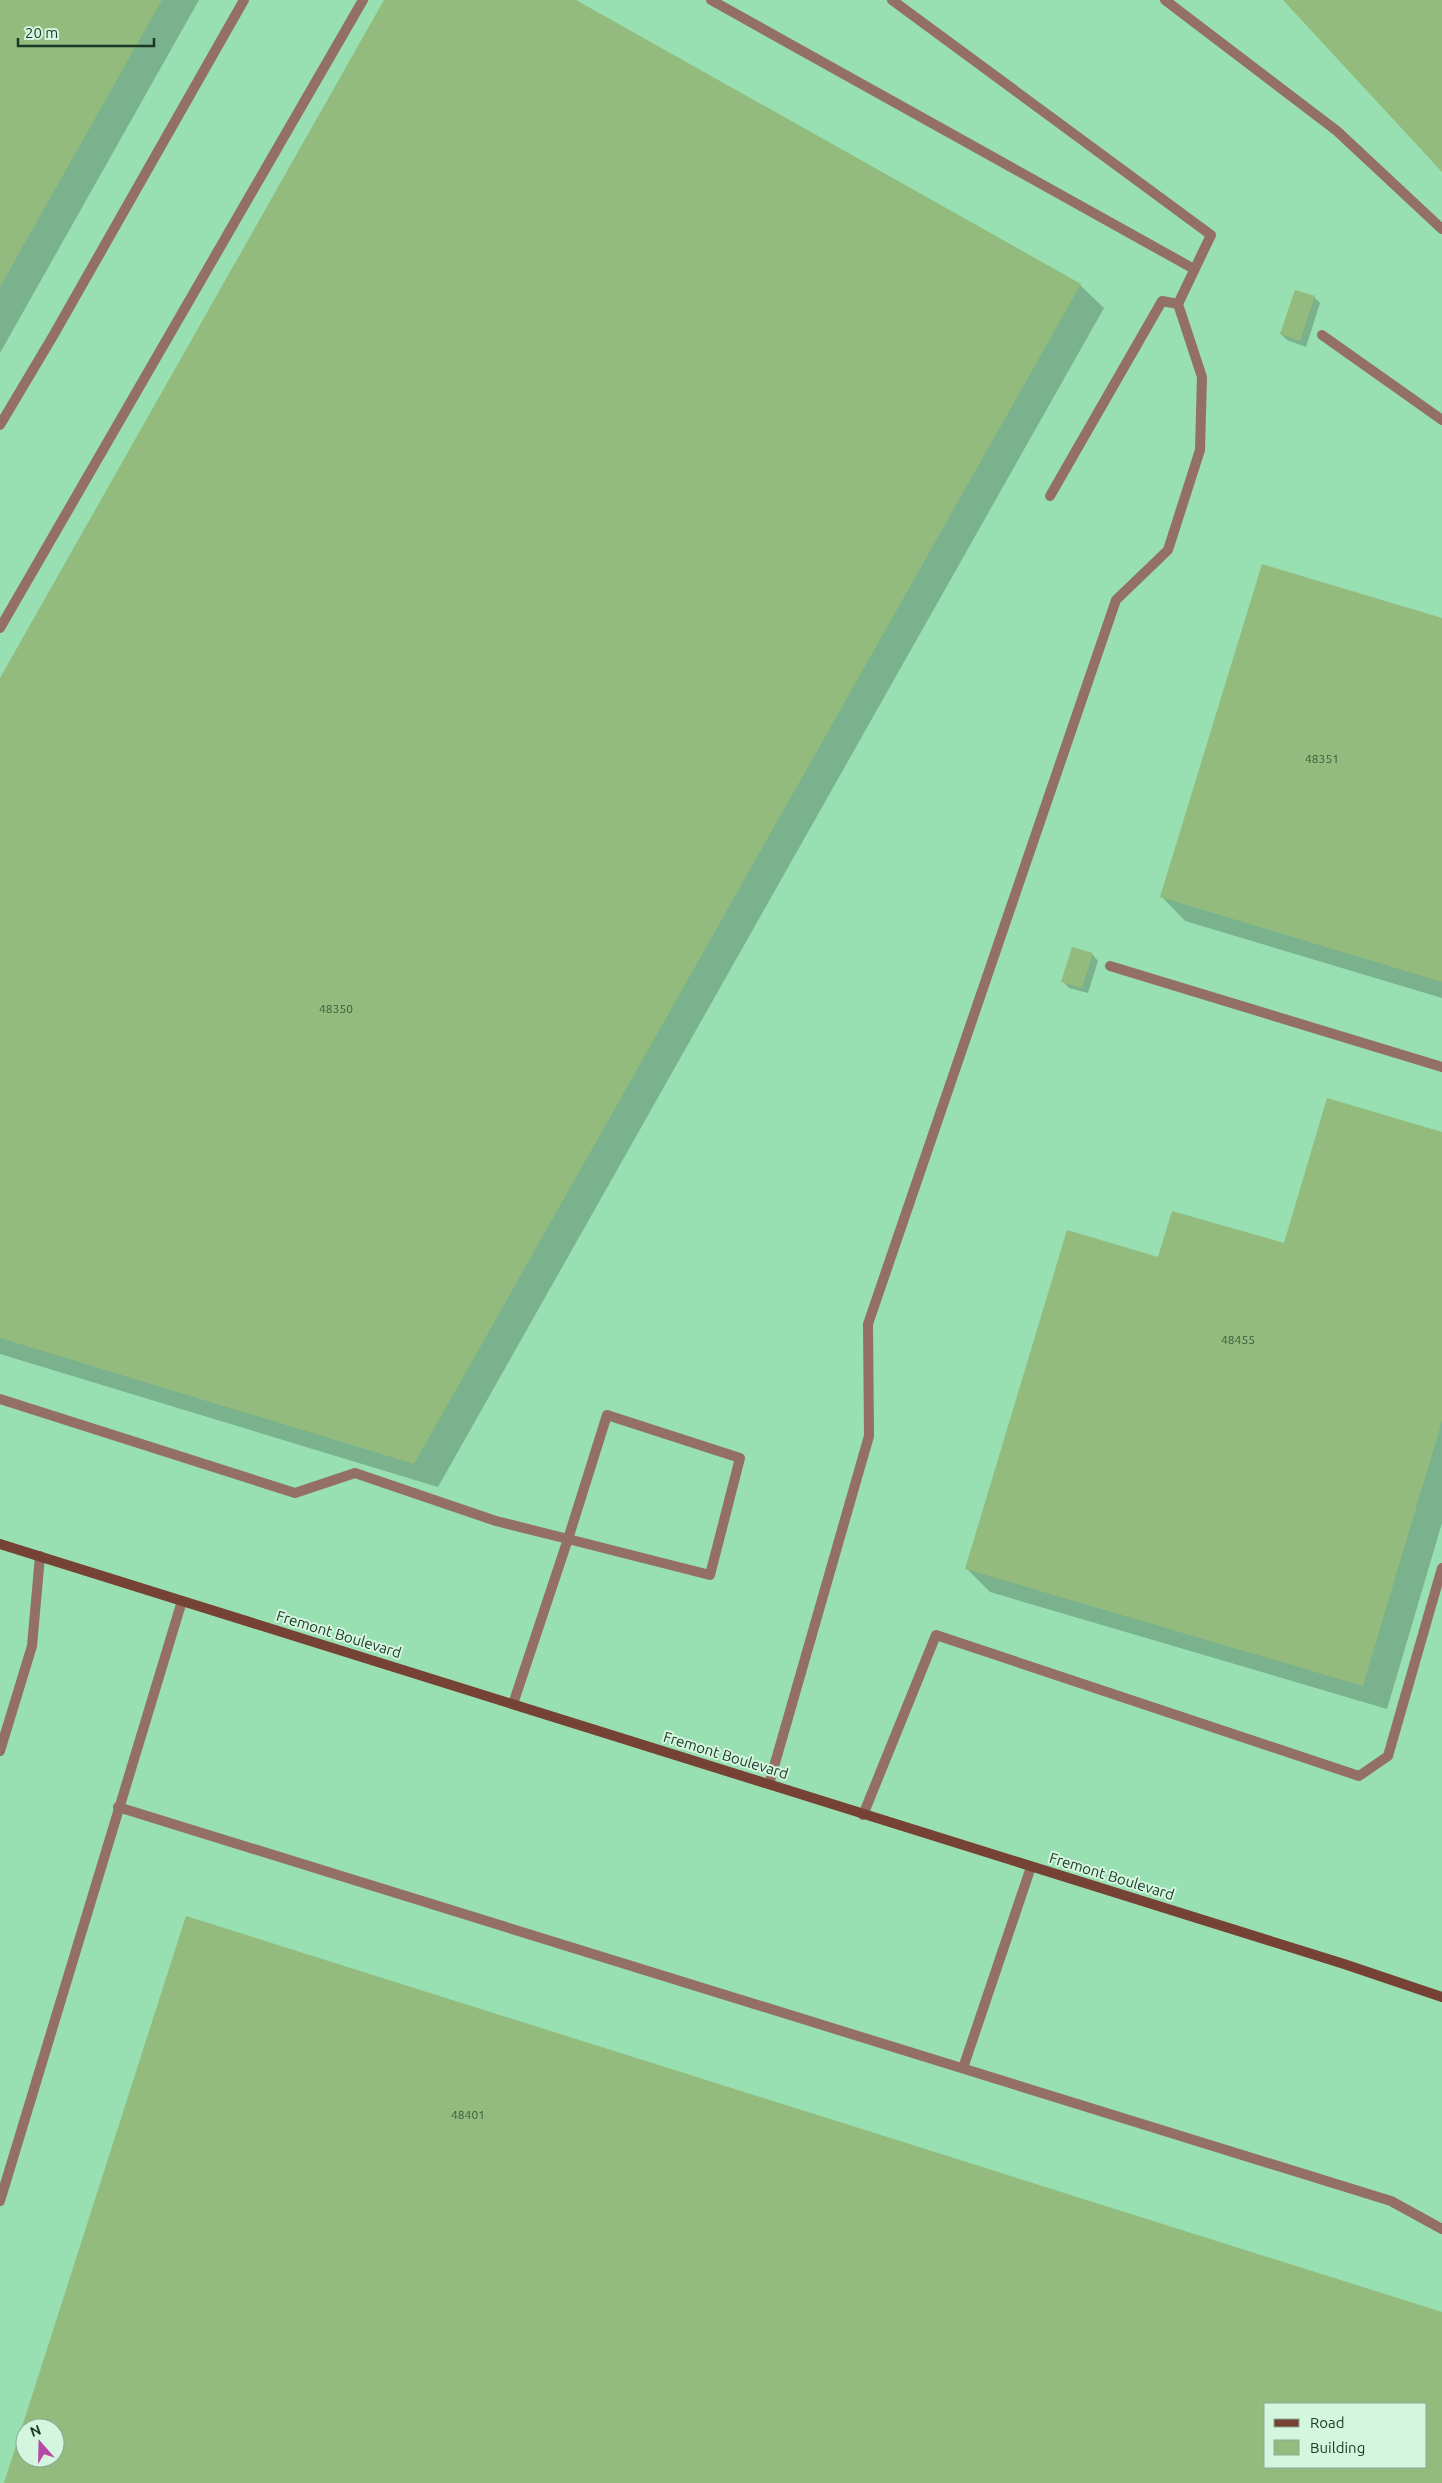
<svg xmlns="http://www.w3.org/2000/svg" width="1442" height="2483" font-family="Ubuntu,sans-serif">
<rect width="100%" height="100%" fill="#98dfb1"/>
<g fill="#0003" fill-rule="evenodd">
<polygon points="0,0 199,0 0,353"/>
<polygon points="385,0 573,0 1080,285 1104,308 438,1487 0,1354 0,681"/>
<polygon points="1314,297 1320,303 1306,347 1287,340 1281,334"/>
<polygon points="1442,619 1442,998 1185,921 1162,897"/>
<polygon points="1092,954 1098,961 1088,993 1069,988 1063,981"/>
<polygon points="1442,1134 1442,1523 1387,1709 990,1592 967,1569 1159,1258 1285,1245"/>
<path d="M186,1917L1442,2314V2483H5ZM1266,2404H1426V2467H1266ZM25,2428H55V2458H25Z"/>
</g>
<g fill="#92bb7d" fill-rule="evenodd">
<polygon points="0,0 162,0 0,287"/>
<polygon points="384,0 576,0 1081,284 414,1464 0,1338 0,678"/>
<polygon points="1283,0 1442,0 1442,172"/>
<polygon points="1295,290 1315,296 1300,341 1280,334"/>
<polygon points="1262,564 1442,618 1442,982 1160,897"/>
<polygon points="1072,947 1093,953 1082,988 1061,982"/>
<polygon points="1327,1098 1442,1132 1442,1421 1363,1686 965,1569 1067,1230 1158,1257 1172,1211 1284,1243"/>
<path d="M186,1916L1442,2312V2483H4ZM1266,2404H1426V2467H1266ZM25,2428H55V2458H25Z"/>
</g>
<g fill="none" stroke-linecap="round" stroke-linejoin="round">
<g stroke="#946f65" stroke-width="10">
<polyline points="711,0 1194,269"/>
<polyline points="1165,0 1337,131 1442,229"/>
<polyline points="1322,335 1442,420"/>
<polyline points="0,425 53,336 244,0"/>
<polyline points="1050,496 1162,301 1178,304"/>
<polyline points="0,628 363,0"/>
<polyline points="1110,966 1442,1067"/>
<polyline points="0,1399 295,1493 355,1473 496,1521 568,1539 513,1704"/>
<polygon points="607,1415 740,1458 710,1575 568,1539"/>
<polyline points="0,1751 32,1646 40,1556"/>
<polyline points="769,1784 869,1436 868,1324 1116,600 1168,550 1200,450 1202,377 1178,304 1211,235 892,0"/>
<polyline points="118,1807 1391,2201 1442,2229"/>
<polyline points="863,1815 936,1635 1359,1776 1388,1756 1442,1568"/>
<polyline points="963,2068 1031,1867"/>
<polyline points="0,2201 182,1601"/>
</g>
<polyline stroke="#764235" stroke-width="10" points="0,1544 1344,1964 1442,1997"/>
</g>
<g text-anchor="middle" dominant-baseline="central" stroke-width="4" stroke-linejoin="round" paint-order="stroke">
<g font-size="12" fill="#39593c">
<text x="1322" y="758">48351</text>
<text x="336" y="1008">48350</text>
<text x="1238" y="1339">48455</text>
<text x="468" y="2114">48401</text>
</g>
<g font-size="15" fill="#1b3826" stroke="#d4f6df">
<text transform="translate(339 1634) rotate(17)">Fremont Boulevard</text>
<text transform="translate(726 1755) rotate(17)">Fremont Boulevard</text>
<text transform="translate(1112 1876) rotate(17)">Fremont Boulevard</text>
</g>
</g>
<rect x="1264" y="2403" width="162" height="65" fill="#d4f6df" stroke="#8aaa95"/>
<rect x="1274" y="2419" width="25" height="8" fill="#764235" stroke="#8aaa95"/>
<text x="1310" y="2428" font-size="15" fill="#1b3826">Road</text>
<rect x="1274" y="2440" width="25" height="15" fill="#92bb7d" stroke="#8aaa95"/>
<text x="1310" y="2453" font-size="15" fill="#1b3826">Building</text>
<g transform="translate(40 2443) rotate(340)"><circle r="24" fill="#d4f6df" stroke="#8aaa95"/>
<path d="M0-4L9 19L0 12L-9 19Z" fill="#b747a4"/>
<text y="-8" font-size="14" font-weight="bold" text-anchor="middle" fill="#1b3826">N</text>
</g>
<path d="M18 38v8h136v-8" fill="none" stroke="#1b3826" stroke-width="2.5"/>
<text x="25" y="38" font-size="15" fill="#1b3826" stroke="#d4f6df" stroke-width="4" paint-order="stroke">20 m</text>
</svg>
